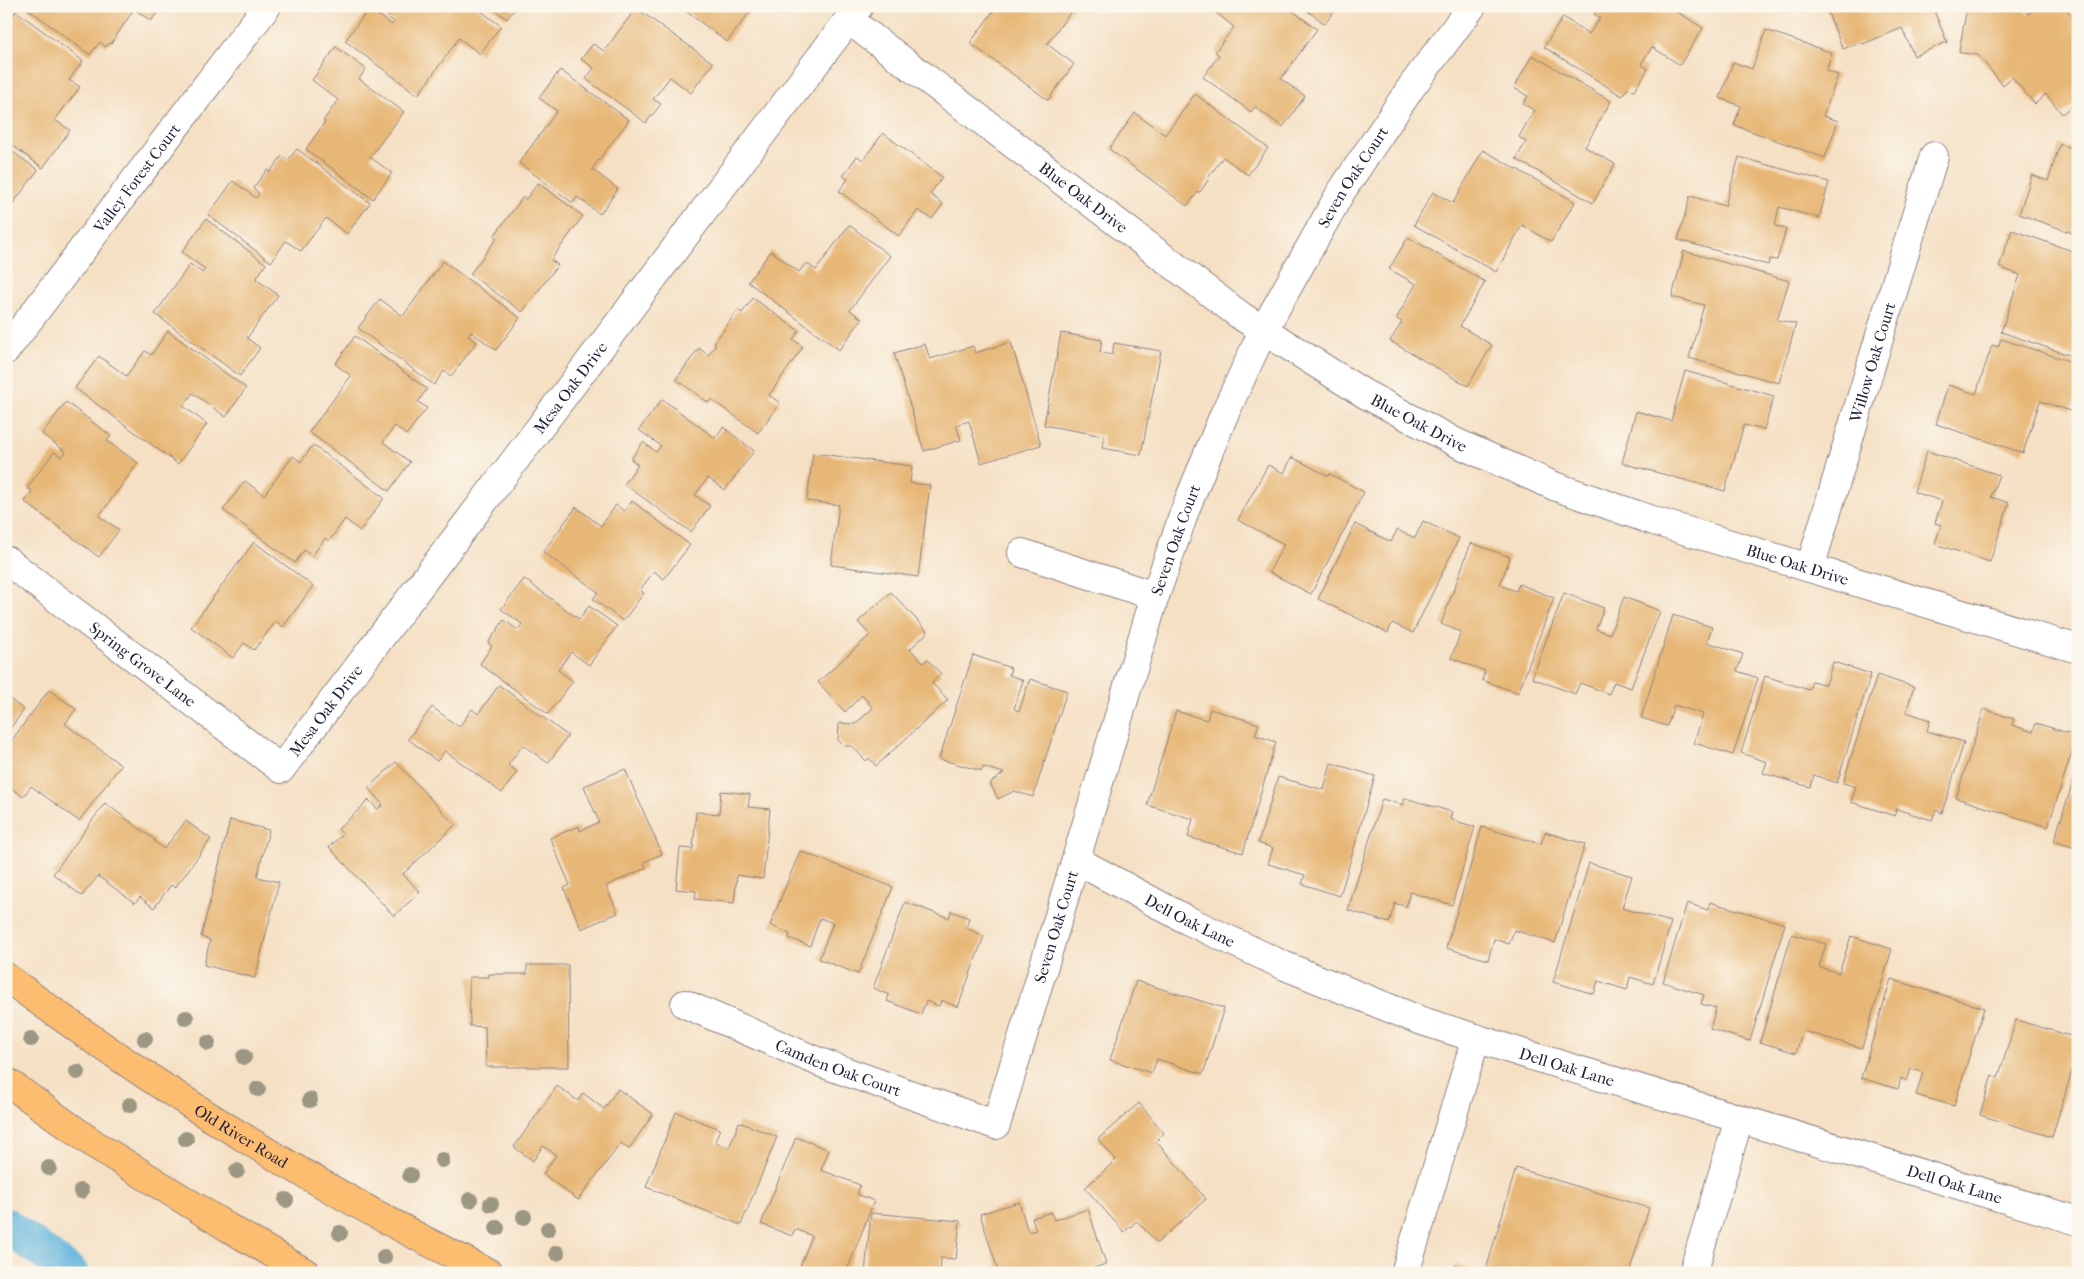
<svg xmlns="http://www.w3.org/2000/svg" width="2084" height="1279" font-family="'IM FELL French Canon',serif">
<rect width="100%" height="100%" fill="#fbf7ec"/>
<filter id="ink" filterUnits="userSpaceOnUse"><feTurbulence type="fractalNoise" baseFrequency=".02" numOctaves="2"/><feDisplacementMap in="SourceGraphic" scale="10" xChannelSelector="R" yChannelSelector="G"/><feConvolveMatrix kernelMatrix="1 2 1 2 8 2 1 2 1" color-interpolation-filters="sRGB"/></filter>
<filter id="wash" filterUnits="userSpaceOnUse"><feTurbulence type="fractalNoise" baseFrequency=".0096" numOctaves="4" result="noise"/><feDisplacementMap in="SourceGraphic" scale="20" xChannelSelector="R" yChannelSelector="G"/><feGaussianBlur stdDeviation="1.12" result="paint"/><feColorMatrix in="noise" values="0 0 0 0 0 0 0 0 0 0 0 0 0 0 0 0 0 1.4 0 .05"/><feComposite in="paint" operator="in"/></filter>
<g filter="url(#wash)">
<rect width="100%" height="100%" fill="#f5e0c4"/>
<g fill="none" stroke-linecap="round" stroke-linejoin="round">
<polyline stroke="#5fb3db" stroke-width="35" points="6,1225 71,1273"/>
</g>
<g id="blocks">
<g fill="#e7b777">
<polygon points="24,6 162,6 151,21 134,9 111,44 109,43 106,47 100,42 90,55"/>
<polygon points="396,6 474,6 501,26 480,54 459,38 418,95 345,41 369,8 392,25 394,22 388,17"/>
<polygon points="490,6 517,6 507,19"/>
<polygon points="679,6 748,6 752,9 727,42"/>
<polygon points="997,6 1075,6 1047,44 1074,64 1048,100 970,43"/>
<polygon points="1213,6 1286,6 1317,29 1281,79 1305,96 1283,127 1255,107 1251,112 1203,77 1219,55 1215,52 1234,27 1211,9"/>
<polygon points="1301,6 1338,6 1325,24"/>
<polygon points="1599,6 1668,6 1703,28 1680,65 1652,47 1641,64 1648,69 1634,91 1628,88 1622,96 1544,47 1563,17 1589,34 1600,18 1594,14"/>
<polygon points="1825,6 1932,6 1947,42 1914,56 1902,28 1863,44 1861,42 1843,49"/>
<polygon points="1974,6 2021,6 2028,14 2038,6 2064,6 2078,23 2078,101 2062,114 2046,94 2035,104 2012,77 2003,85 1978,55 1961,53 1959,51 1967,7 1973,9"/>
<polygon points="636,8 713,63 691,93 670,77 653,99 661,104 646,123 586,79 594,68 581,59 593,44 604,51"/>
<polygon points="16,11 83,61 69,80 80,87 55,120 70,130 43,168 6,141 6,23"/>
<polygon points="1766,30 1832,53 1826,71 1838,75 1823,116 1838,121 1825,158 1734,125 1741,106 1720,98 1733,62 1752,69"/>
<polygon points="336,47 366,69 359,79 404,112 370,157 392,173 373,199 306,149 325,122 323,121 338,100 312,80"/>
<polygon points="1532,55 1611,101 1585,147 1615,164 1593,203 1516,159 1526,142 1519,137 1534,110 1523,104 1528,96 1514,88"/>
<polygon points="560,70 629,120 592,169 618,189 600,214 577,197 573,203 519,163 557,111 539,98"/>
<polygon points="1195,94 1268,148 1248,175 1223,157 1208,178 1209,179 1200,192 1198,192 1187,206 1109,149 1135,113 1165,135"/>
<polygon points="2078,128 2078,235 2019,214 2032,175 2048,181 2060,144 2071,148"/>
<polygon points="883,133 942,177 930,194 943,204 932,219 918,210 899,236 839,191 848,179 843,176 857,156 863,160"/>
<polygon points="6,147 38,170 6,213"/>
<polygon points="297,149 370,203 347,234 326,218 301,251 286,241 271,262 208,215 233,181 256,198 259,193 253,188 267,170 270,172 282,156 288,160"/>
<polygon points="1483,150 1575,202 1551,242 1522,225 1496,272 1414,225 1433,192 1453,203"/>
<polygon points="1739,157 1829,182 1819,218 1779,207 1775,226 1786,229 1777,260 1770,259 1768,265 1678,240 1690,196 1725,206"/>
<polygon points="538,183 583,216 551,260 558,265 522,312 470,274 497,238 494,236 523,197 526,199"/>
<polygon points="206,219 266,264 256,279 278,295 247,338 260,348 240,376 155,314 190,264 202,273 205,269 182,252"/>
<polygon points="849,225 890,256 850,310 862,319 839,350 748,282 771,251 799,272 806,263 816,270"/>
<polygon points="2012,230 2078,253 2078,358 2001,332 2020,275 1999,267"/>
<polygon points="1408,237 1485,282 1460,326 1492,345 1468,386 1390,341 1402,322 1396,319 1416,284 1389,269"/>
<polygon points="1684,251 1789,281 1777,320 1796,324 1779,383 1689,358 1704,305 1672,297"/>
<polygon points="443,261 520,318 496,350 471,332 468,336 477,342 451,376 444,371 434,385 358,328 380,299 403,316"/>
<polygon points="753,298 799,331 793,339 803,347 769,395 780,403 758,433 711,399 709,403 676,379 699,348 708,355 716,345 714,343 738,310 742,313"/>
<polygon points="168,331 246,388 226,417 193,393 183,406 207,424 178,464 75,388 99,356 126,376 145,351 151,355"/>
<polygon points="1061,333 1102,340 1100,352 1112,355 1114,343 1161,351 1141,455 1102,448 1104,436 1044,425"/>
<polygon points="355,336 427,389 418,402 427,408 406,435 395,426 383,442 410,462 389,491 309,432 351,376 335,364"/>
<polygon points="2001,339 2078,364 2078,390 2071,411 2040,401 2023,453 1936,424 1948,385 1976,394 1992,345 1998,347"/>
<polygon points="1011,342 1041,445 981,463 969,421 956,425 961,440 924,451 894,353 925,344 930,359 973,346 975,353"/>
<polygon points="1685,371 1774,396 1764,430 1744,425 1725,491 1622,463 1636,411 1671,421"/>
<polygon points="662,399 715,438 723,427 754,451 725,490 708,478 695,495 710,506 691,532 624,484 638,465 631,459 643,442 656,452 661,446 639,430"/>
<polygon points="66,402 111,436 107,441 138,463 99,516 119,530 99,557 25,502 32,491 27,488 54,452 62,457 66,452 42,434"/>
<polygon points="313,445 384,498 360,531 345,519 329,541 325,538 312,556 304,550 295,563 223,510 245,481 264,495 293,456 301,462"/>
<polygon points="1927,451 1999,475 1991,497 2009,503 1990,562 1935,544 1941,525 1935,523 1942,501 1914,492"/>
<polygon points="813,453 912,466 910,483 930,485 918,577 831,565 839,505 807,501"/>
<polygon points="1292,457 1328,476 1330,474 1364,492 1311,594 1269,572 1284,544 1238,520 1268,465 1284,473"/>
<polygon points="632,501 690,545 664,579 654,571 640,590 644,593 623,621 593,599 598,592 543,552 576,507 601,526 616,505 624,511"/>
<polygon points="1423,521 1459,538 1413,633 1392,623 1388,633 1318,599 1355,524 1391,542 1397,530 1415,538"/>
<polygon points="254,542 313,586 283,627 276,621 254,650 244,643 233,658 191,627"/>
<polygon points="1471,543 1510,557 1500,585 1516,591 1519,584 1554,598 1518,693 1482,680 1485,671 1451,658 1461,632 1441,624"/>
<polygon points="524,579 579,619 589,606 617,626 589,665 571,652 558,670 573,681 548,714 480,664 492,646 488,643 504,620 518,630 522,624 501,609"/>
<polygon points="891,592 928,632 910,649 923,663 927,659 941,674 932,683 948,700 876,766 869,758 866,761 852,746 844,746 838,740 839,723 855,724 873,708 862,695 845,712 818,682 870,635 858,622"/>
<polygon points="1564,593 1604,608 1596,629 1610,634 1624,597 1660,611 1631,688 1614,682 1609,694 1580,683 1575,694 1532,678"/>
<polygon points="1673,615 1712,627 1707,642 1743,654 1737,671 1758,678 1733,755 1694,743 1703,714 1674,705 1667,726 1641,718"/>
<polygon points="973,655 1011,668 1009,675 1023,680 1014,709 1019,711 1030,679 1067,691 1033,797 1014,791 998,799 990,783 1004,773 983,767 982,771 939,759"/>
<polygon points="1833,662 1871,674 1837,783 1814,775 1810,787 1763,773 1767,762 1741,753 1765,676 1809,690 1812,681 1826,685"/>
<polygon points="1877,675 1914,687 1906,712 1930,720 1927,731 1964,742 1942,813 1936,810 1932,820 1896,809 1895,816 1851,802 1856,787 1843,783"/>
<polygon points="499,685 568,736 548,763 523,745 508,765 517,772 502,793 445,751 437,761 408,739 432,707 459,727 472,709 478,714"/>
<polygon points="49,690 76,709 65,724 121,765 79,821 31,786 23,797 6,784 6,748"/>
<polygon points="6,696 24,710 6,734"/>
<polygon points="1210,709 1259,724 1255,735 1276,742 1243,853 1188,837 1193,819 1147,805 1176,711 1207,720"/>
<polygon points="1984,709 2014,719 2012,725 2033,732 2036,723 2077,736 2048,827 1956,798"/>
<polygon points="396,762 455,825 403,874 420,892 394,916 329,847 343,834 338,829 369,800 377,809 383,805 368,788"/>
<polygon points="1331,763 1375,776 1340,896 1302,884 1305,875 1268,864 1273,848 1258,843 1278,777 1324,790"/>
<polygon points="2078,766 2078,849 2054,841"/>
<polygon points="625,769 662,854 644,862 646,868 606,886 618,913 581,929 564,888 570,885 550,838 579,826 580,831 599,822 584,786"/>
<polygon points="721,791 750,794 748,807 770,809 763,879 737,875 734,903 695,899 696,891 676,889 680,848 693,849 696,812 719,814"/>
<polygon points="1405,798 1452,812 1450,819 1475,827 1452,905 1410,892 1406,907 1395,903 1389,923 1348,910 1382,799 1403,805"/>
<polygon points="105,803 155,840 154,841 164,849 186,821 211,839 175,888 171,885 154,908 140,897 135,903 98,876 82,896 53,874"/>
<polygon points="230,820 269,830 257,877 279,882 255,978 204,965 210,940 201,937"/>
<polygon points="1482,827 1541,844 1545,832 1585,844 1555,943 1514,930 1509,944 1494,939 1488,960 1446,948"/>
<polygon points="800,851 893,887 858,974 819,959 833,923 820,918 810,946 789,938 790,934 770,925"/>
<polygon points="1589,863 1632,876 1622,908 1671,922 1653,984 1630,977 1627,990 1598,981 1594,994 1553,982"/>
<polygon points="905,902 949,918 951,911 969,918 966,928 984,936 958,1007 941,1000 939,1006 926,1001 921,1014 887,1001 889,995 873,988"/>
<polygon points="1710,902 1785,924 1750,1041 1710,1029 1716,1008 1701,1004 1704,995 1663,982 1687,903 1708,910"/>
<polygon points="1792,934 1826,944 1819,967 1839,973 1851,936 1892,949 1862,1048 1803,1031 1796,1053 1760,1042"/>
<polygon points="527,965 568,965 569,1067 486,1067 485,1027 470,1026 469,977 489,977 489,974 527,974"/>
<polygon points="1891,979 1984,1008 1954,1106 1916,1095 1923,1072 1911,1069 1907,1081 1901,1078 1898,1089 1861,1078"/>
<polygon points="1136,981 1224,1008 1203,1074 1157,1059 1152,1073 1110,1060"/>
<polygon points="2016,1020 2078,1038 2078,1051 2052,1137 1980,1115 1992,1075 1998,1078"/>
<polygon points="557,1086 578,1101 583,1093 604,1109 618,1089 653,1114 629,1149 621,1143 578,1200 543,1174 556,1155 543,1146 533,1161 514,1147"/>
<polygon points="1139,1103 1164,1133 1156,1141 1206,1199 1157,1243 1137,1221 1124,1232 1085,1188 1116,1160 1098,1139"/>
<polygon points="676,1112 720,1129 715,1142 729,1148 739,1122 777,1137 741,1225 646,1187"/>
<polygon points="796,1137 829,1150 821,1170 860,1185 857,1194 874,1201 846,1273 807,1273 799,1269 812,1236 795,1229 792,1236 761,1224"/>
<polygon points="1516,1168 1649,1208 1629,1273 1485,1273"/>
<polygon points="1019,1202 1028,1232 1036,1230 1032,1218 1051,1212 1054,1220 1088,1209 1106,1264 1078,1273 999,1273 980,1214"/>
<polygon points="871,1213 960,1221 956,1259 941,1258 940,1273 865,1273"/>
<polygon points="1456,1265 1479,1272 1479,1273 1454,1273"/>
</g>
</g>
</g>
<g filter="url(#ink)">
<use href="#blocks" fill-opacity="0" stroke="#8c8180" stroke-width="1"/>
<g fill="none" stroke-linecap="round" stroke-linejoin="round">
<defs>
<g id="minor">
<path id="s1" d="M849,20L1241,316L1363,393L1457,443L1554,486L1654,521L2078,649"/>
<path id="s2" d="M6,350L267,6"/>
<polyline points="1022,553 1155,596"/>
<path id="s3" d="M6,560L281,769L859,6"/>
<path id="s4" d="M1810,568L1934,156"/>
<path id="s5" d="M1076,860L1187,920L1285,966L1419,1020L1522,1053L2078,1221"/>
<path id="s6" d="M685,1004L819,1062L996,1125L1155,596L1187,505L1223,417L1263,331L1341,192L1412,86L1472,6"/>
<polyline points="1405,1273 1476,1038"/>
<polyline points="1693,1273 1739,1119"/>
</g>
<g id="major">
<path id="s7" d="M6,977C158,1090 319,1189 489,1273"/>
<polyline points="6,1081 94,1144 229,1228 306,1273"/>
</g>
</defs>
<use href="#minor" stroke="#8c8180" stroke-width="30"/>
<use href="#major" stroke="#8c8180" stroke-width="30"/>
<use href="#minor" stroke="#fff" stroke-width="28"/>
<use href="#major" stroke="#fcbd6f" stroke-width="28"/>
</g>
<g fill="#9b9783">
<circle cx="186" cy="1018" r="8"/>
<circle cx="31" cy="1039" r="8"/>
<circle cx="145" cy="1039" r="8"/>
<circle cx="208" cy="1043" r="8"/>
<circle cx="244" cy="1057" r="8"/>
<circle cx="77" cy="1072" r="8"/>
<circle cx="258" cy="1089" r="8"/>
<circle cx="310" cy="1100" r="8"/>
<circle cx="130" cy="1105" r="8"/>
<circle cx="186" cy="1139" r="8"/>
<circle cx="442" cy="1160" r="8"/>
<circle cx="49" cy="1168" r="8"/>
<circle cx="237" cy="1171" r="8"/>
<circle cx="410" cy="1175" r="8"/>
<circle cx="81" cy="1191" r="8"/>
<circle cx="286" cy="1200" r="8"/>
<circle cx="470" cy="1200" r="8"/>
<circle cx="491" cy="1204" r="8"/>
<circle cx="524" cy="1217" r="8"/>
<circle cx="497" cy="1228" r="8"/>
<circle cx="548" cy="1229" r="8"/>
<circle cx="340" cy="1233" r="8"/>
<circle cx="557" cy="1253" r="8"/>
<circle cx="384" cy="1257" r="8"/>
</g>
</g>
<g text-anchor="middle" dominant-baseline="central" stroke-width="4" stroke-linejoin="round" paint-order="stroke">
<g font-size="16" fill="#22223b" stroke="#fbf7ec">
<text stroke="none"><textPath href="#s6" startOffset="1351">Seven Oak Court</textPath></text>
<text stroke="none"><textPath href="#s2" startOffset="216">Valley Forest Court</textPath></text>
<text stroke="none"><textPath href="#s1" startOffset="294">Blue Oak Drive</textPath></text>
<text stroke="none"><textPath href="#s4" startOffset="215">Willow Oak Court</textPath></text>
<text stroke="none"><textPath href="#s3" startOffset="824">Mesa Oak Drive</textPath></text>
<text stroke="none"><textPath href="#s1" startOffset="699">Blue Oak Drive</textPath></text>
<text stroke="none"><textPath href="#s6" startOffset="946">Seven Oak Court</textPath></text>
<text stroke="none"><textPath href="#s1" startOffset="1104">Blue Oak Drive</textPath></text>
<text stroke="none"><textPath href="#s3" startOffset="172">Spring Grove Lane</textPath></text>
<text stroke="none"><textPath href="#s3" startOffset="419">Mesa Oak Drive</textPath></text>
<text stroke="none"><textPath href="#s5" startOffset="129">Dell Oak Lane</textPath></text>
<text stroke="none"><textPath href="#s6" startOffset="541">Seven Oak Court</textPath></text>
<text stroke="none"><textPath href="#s6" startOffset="166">Camden Oak Court</textPath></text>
<text stroke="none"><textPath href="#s5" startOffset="534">Dell Oak Lane</textPath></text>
<text stroke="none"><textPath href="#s7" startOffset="284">Old River Road</textPath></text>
<text stroke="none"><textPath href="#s5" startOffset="939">Dell Oak Lane</textPath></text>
</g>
</g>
<rect width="2084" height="1279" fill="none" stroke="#fbf7ec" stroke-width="25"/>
</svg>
